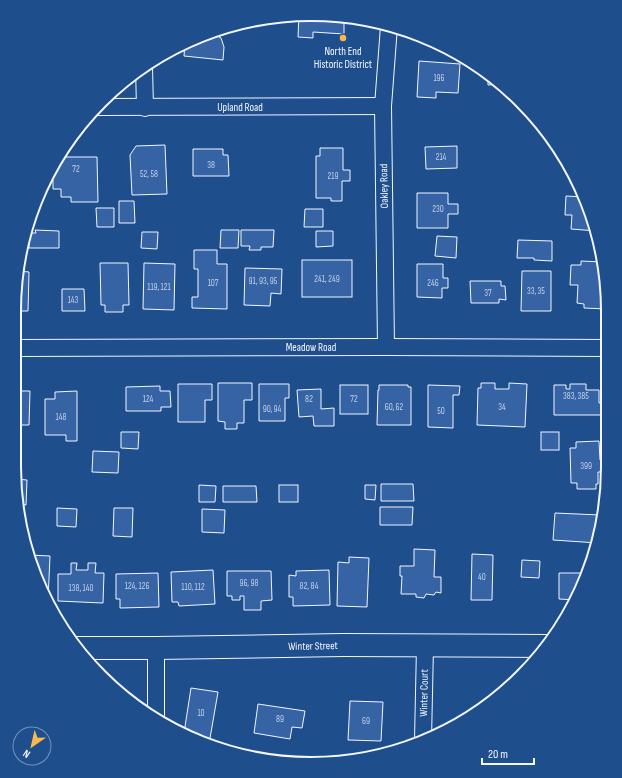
<svg xmlns="http://www.w3.org/2000/svg" width="622" height="778" font-family="'Sofia Sans Condensed',sans-serif">
<rect width="100%" height="100%" fill="#1f4e8c"/>
<g fill="#3563a3" stroke="#f2f6ff">
<polygon points="299,15 344,16 344,34 313,32 313,38 298,37"/>
<polygon points="212,33 221,38 224,47 223,60 184,56 185,43"/>
<polygon points="419,61 460,64 458,93 436,92 436,98 417,97"/>
<polygon points="488,74 502,84 488,85"/>
<polygon points="165,145 167,194 132,195 130,155 136,146"/>
<polygon points="457,146 457,168 426,169 425,147"/>
<polygon points="320,148 343,148 343,170 350,170 350,181 342,181 342,201 331,201 331,198 316,198 316,156 320,156"/>
<polygon points="193,149 223,149 223,155 228,155 229,176 193,176"/>
<polygon points="62,157 97,157 98,202 71,202 71,197 61,197 61,189 53,189 53,180 47,180"/>
<polygon points="417,193 448,193 448,204 458,204 458,214 448,214 448,228 417,228"/>
<polygon points="566,196 584,197 597,231 571,229 572,215 565,215"/>
<polygon points="119,201 134,201 135,223 119,223"/>
<polygon points="96,208 114,208 114,227 97,227"/>
<polygon points="305,209 323,209 323,227 304,227"/>
<polygon points="35,230 59,231 59,248 29,248 29,233 36,233"/>
<polygon points="221,230 239,230 238,248 220,248"/>
<polygon points="241,230 274,230 273,247 261,247 261,250 249,250 250,246 241,246"/>
<polygon points="316,231 333,231 333,246 316,247"/>
<polygon points="142,232 158,232 157,249 141,248"/>
<polygon points="437,236 457,237 456,258 435,256"/>
<polygon points="518,240 552,241 552,261 534,260 534,258 517,258"/>
<polygon points="194,250 217,250 217,264 227,264 227,309 192,308 192,297 198,297 198,269 194,269"/>
<rect x="302" y="260" width="50" height="37"/>
<polygon points="581,261 603,262 607,292 607,309 584,308 584,304 577,303 578,285 570,285 571,265 581,265"/>
<polygon points="100,263 128,263 129,305 123,305 123,312 105,312 105,305 101,305"/>
<polygon points="144,263 175,264 174,310 143,309"/>
<polygon points="417,264 443,264 443,278 448,278 448,288 442,288 442,298 417,297"/>
<polygon points="245,268 282,269 281,294 271,293 270,306 244,305"/>
<polygon points="19,271 29,272 28,311 15,311 15,291"/>
<polygon points="522,271 551,271 551,311 521,311"/>
<polygon points="470,281 501,281 501,286 505,286 506,300 499,299 499,303 471,303"/>
<polygon points="62,289 84,289 85,311 62,311"/>
<polygon points="218,383 252,383 252,400 244,400 244,423 237,423 237,429 225,429 225,422 218,421"/>
<polygon points="481,383 495,383 495,389 509,389 509,383 527,384 525,427 477,425 478,388 481,388"/>
<polygon points="178,384 212,384 212,400 205,400 205,422 178,422"/>
<polygon points="259,384 289,384 289,398 285,398 285,421 259,421"/>
<polygon points="570,384 586,384 586,390 599,390 599,403 604,403 604,415 554,415 554,385 566,385 566,389 570,389"/>
<rect x="340" y="385" width="28" height="29"/>
<polygon points="379,385 408,385 408,387 411,387 411,425 377,425 378,390 379,390"/>
<polygon points="428,385 460,386 459,395 453,395 453,428 428,427"/>
<polygon points="160,386 160,391 170,391 171,407 161,407 161,411 126,411 126,387"/>
<polygon points="321,389 321,409 334,408 334,426 314,426 313,416 299,417 297,390"/>
<polygon points="14,391 30,391 29,425 14,425"/>
<polygon points="77,391 77,441 66,441 66,435 45,435 45,399 55,399 55,392"/>
<polygon points="121,432 139,432 138,449 121,448"/>
<rect x="541" y="432" width="18" height="18"/>
<polygon points="599,441 600,460 602,460 602,472 598,472 598,484 596,484 596,489 577,489 577,483 571,483 570,448 576,448 576,442"/>
<polygon points="93,451 119,452 118,473 92,472"/>
<polygon points="16,479 27,480 26,505 19,504"/>
<polygon points="381,484 413,484 414,501 381,501"/>
<polygon points="199,485 216,486 215,502 199,502"/>
<rect x="279" y="485" width="19" height="17"/>
<polygon points="365,485 376,485 375,500 365,499"/>
<polygon points="223,486 256,486 257,502 223,502"/>
<polygon points="380,507 413,507 412,525 380,525"/>
<polygon points="57,508 77,509 76,527 57,526"/>
<polygon points="114,508 133,508 132,537 113,536"/>
<polygon points="202,509 225,510 224,533 202,532"/>
<polygon points="555,513 600,515 598,543 553,540"/>
<polygon points="414,549 435,550 434,577 441,577 441,593 436,592 434,595 426,594 424,598 416,597 416,594 401,594 402,576 400,576 400,566 414,566"/>
<polygon points="472,554 493,555 492,600 471,600"/>
<polygon points="29,555 50,556 48,601"/>
<polygon points="349,557 369,558 367,607 337,606 338,562 349,563"/>
<polygon points="522,560 540,561 539,578 521,577"/>
<polygon points="71,563 77,563 76,570 88,570 88,563 96,563 95,573 104,573 103,603 58,601 58,574 71,574"/>
<polygon points="584,569 588,569 577,600 559,599 559,573 584,573"/>
<polygon points="213,570 215,604 179,606 178,602 172,602 171,572"/>
<polygon points="329,570 330,605 293,606 293,597 289,597 289,575 296,576 296,571"/>
<polygon points="227,571 271,571 272,600 261,601 261,610 244,610 244,596 240,596 240,600 232,600 232,596 227,596"/>
<polygon points="158,573 159,607 120,608 120,599 116,599 116,574"/>
<polygon points="191,688 218,692 209,744 184,733"/>
<polygon points="350,701 383,702 381,741 348,740"/>
<polygon points="258,704 305,711 302,728 292,727 290,739 254,733"/>
</g>
<g fill="none" stroke-linecap="round" stroke-linejoin="round">
<defs>
<g id="minor">
<polyline points="144,67 145,108"/>
<polyline points="96,107 383,106"/>
<polyline points="386,347 383,106 389,26"/>
<polyline points="14,348 386,347 607,348"/>
<polyline points="156,648 156,719"/>
<polyline points="423,740 425,646"/>
</g>
<polyline id="secondary" points="78,648 156,648 343,645 548,646"/>
</defs>
<use href="#minor" stroke="#f2f6ff" stroke-width="18"/>
<use href="#secondary" stroke="#f2f6ff" stroke-width="24"/>
<use href="#minor" stroke="#1f4e8c" stroke-width="16"/>
<use href="#secondary" stroke="#1f4e8c" stroke-width="22"/>
</g>
<circle fill="#ffb74d" stroke="#1f4e8c" stroke-width="1.5" cx="343" cy="38" r="4"/>
<g text-anchor="middle" dominant-baseline="central" stroke-width="3" stroke-linejoin="round" paint-order="stroke">
<g font-size="9" fill="#c3d1e8">
<text x="439" y="78">196</text>
<text x="441" y="157">214</text>
<text x="211" y="165">38</text>
<text x="76" y="169">72</text>
<text x="149" y="174">52, 58</text>
<text x="333" y="176">219</text>
<text x="438" y="209">230</text>
<text x="327" y="279">241, 249</text>
<text x="263" y="281">91, 93, 95</text>
<text x="213" y="283">107</text>
<text x="433" y="283">246</text>
<text x="159" y="287">119, 121</text>
<text x="536" y="291">33, 35</text>
<text x="488" y="293">37</text>
<text x="73" y="300">143</text>
<text x="576" y="396">383, 385</text>
<text x="148" y="399">124</text>
<text x="309" y="399">82</text>
<text x="354" y="399">72</text>
<text x="394" y="407">60, 62</text>
<text x="502" y="407">34</text>
<text x="272" y="409">90, 94</text>
<text x="441" y="411">50</text>
<text x="61" y="417">148</text>
<text x="586" y="466">399</text>
<text x="482" y="577">40</text>
<text x="249" y="583">96, 98</text>
<text x="137" y="586">124, 126</text>
<text x="309" y="586">82, 84</text>
<text x="193" y="587">110, 112</text>
<text x="81" y="588">138, 140</text>
<text x="201" y="713">10</text>
<text x="280" y="719">89</text>
<text x="366" y="721">69</text>
</g>
<g font-size="11" fill="#f2f6ff" stroke="#1f4e8c">
<text x="343" y="51">North End<tspan x="343" dy="13">Historic District</tspan></text>
</g>
<g font-size="11" fill="#f2f6ff" stroke="#1f4e8c">
<text x="240" y="107">Upland Road</text>
<text transform="translate(384 186) rotate(-91)">Oakley Road</text>
<text x="311" y="347">Meadow Road</text>
<text transform="translate(313 646) rotate(-1)">Winter Street</text>
<text transform="translate(424 693) rotate(-89)">Winter Court</text>
</g>
</g>
<path d="M0 0H622V778H0ZM311 21H311A290 290 0 0 1 601 311V467A290 290 0 0 1 311 757H311A290 290 0 0 1 21 467V311A290 290 0 0 1 311 21Z" fill="#1f4e8c" fill-rule="evenodd"/>
<path fill="none" stroke="#f2f6ff" stroke-width="2" d="M311 21H311A290 290 0 0 1 601 311V467A290 290 0 0 1 311 757H311A290 290 0 0 1 21 467V311A290 290 0 0 1 311 21Z"/>
<g transform="translate(32 746) rotate(214)"><circle r="19" fill="#1f4e8c" stroke="#7391ba"/>
<path d="M0-3L7 15L0 10L-7 15Z" fill="#ffb74d"/>
<text y="-6" font-size="11" font-weight="bold" text-anchor="middle" fill="#f2f6ff">N</text>
</g>
<path d="M482 758v6h52v-6" fill="none" stroke="#f2f6ff" stroke-width="2"/>
<text x="488" y="758" font-size="12" fill="#f2f6ff" stroke="#1f4e8c" stroke-width="3" paint-order="stroke">20 m</text>
</svg>
